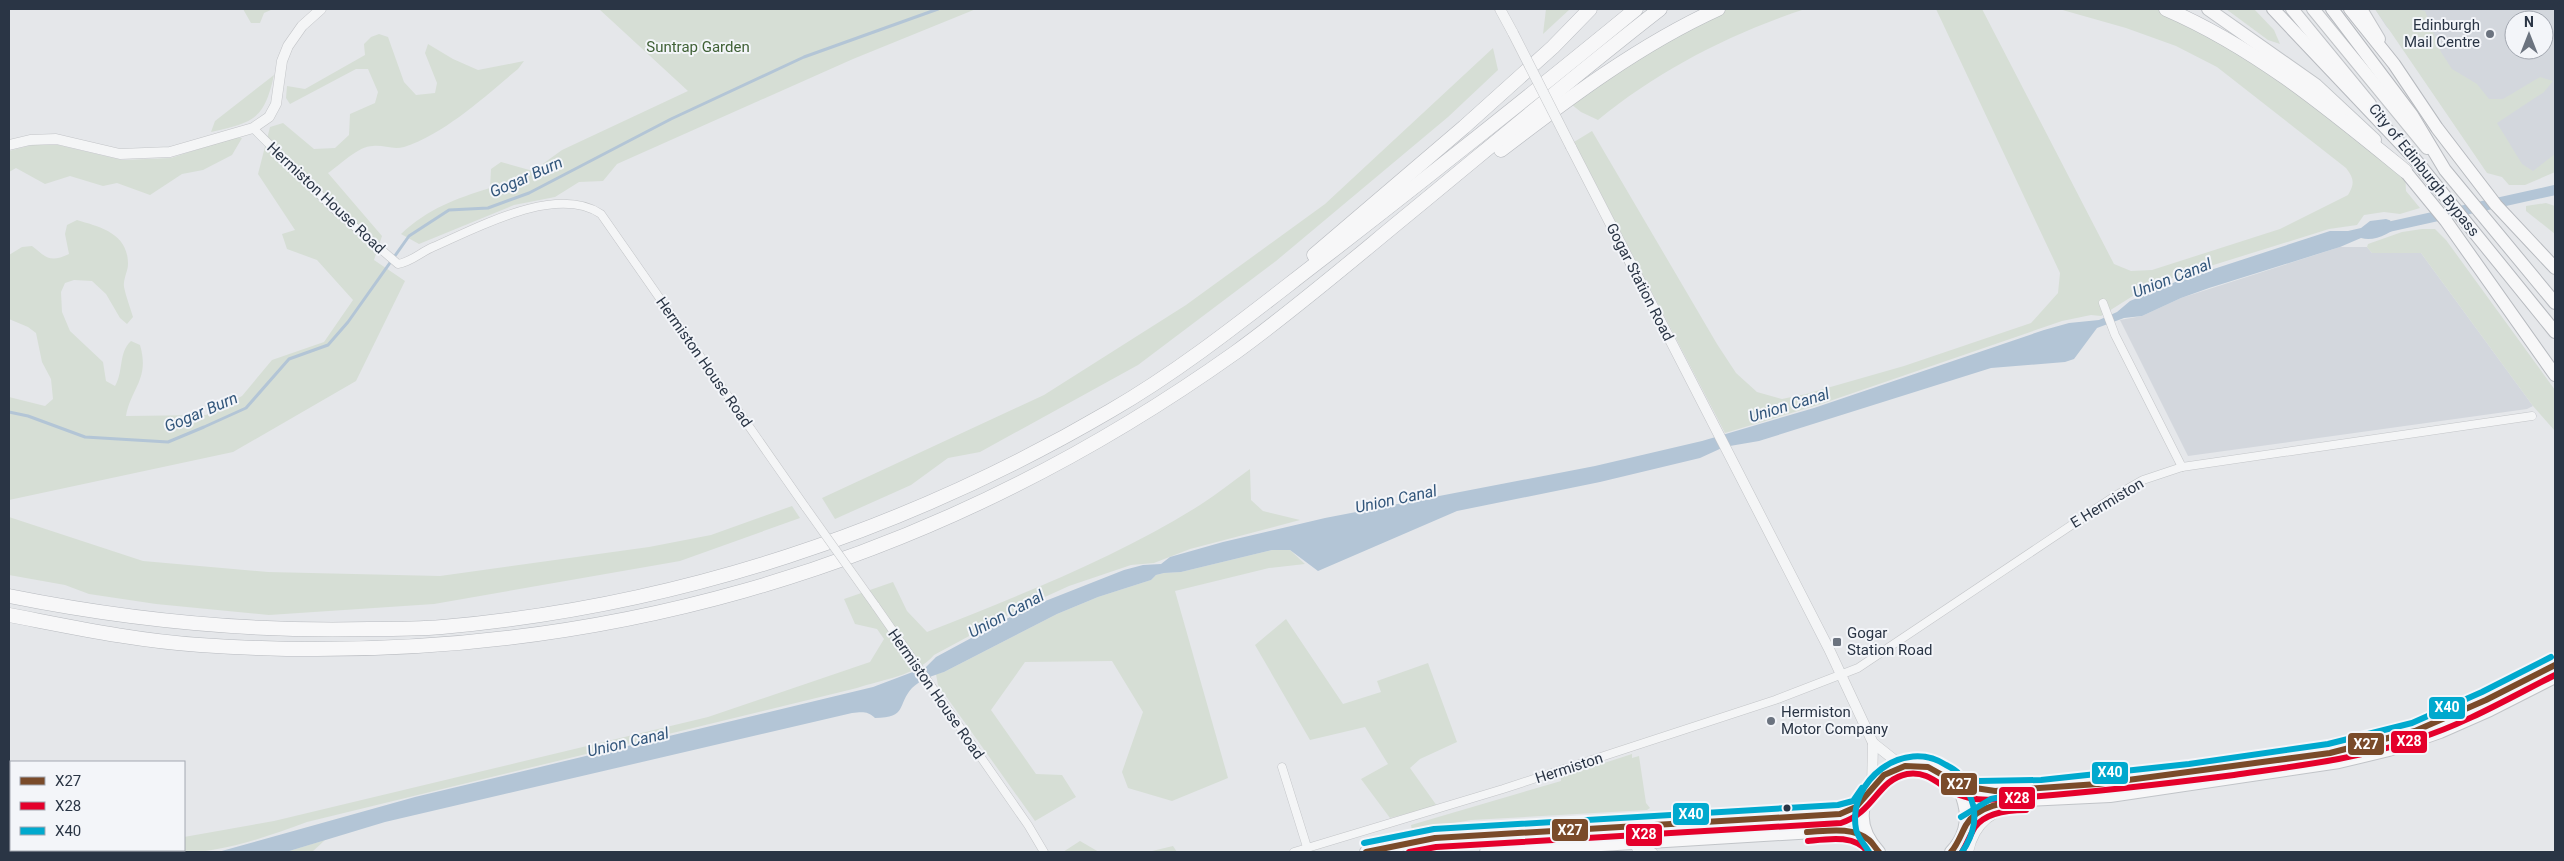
<svg xmlns="http://www.w3.org/2000/svg" width="2564" height="861" font-family="Roboto,sans-serif">
<rect width="100%" height="100%" fill="#e5e7ea"/>
<g fill="#d3d7dd" fill-rule="evenodd">
<path d="M2375,9H2555V169L2519,175L2386,26ZM2514,20H2544V50H2514Z"/>
<polygon points="2340,247 2367,247 2372,253 2421,253 2533,406 2527,409 2188,456 2120,320 2142,316 2181,298"/>
</g>
<g fill="#d6ded5">
<polygon points="243,9 273,9 264,13 260,23 251,23"/>
<path d="M599,9H976L853,59L617,164L603,181L579,182L555,197L514,205L419,244L401,234C429,208 455,199 490,188L491,169L501,162L533,171L562,150L688,91Z"/>
<polygon points="1546,9 1570,9 1543,34"/>
<path d="M1718,9H1805C1731,33 1657,71 1598,120L1581,112L1566,100Z"/>
<path d="M1936,9H1982L2114,264L2131,271L2152,270L2280,229L2348,195C2355,184 2354,178 2346,168L2217,67L2176,46L2126,28L2059,9H2166L2205,27L2405,171L2406,191L2420,208L2400,214L2384,212L2364,215L2357,225L2329,229L2175,277L2136,294L2101,316L2091,315L2062,321L1821,404L1725,433L1574,142L1592,131L1717,344L1736,373L1757,392L1782,399L1806,394L1904,366L2031,323L2058,293L2060,273Z"/>
<polygon points="2226,9 2254,9 2274,30 2280,44 2268,40"/>
<polygon points="2375,9 2416,9 2425,11 2441,52 2452,69 2477,84 2489,99 2503,99 2540,77 2553,81 2544,92 2497,123 2522,164 2533,171 2555,154 2555,172 2525,185 2509,185 2502,177 2487,173"/>
<path d="M379,34L388,37L404,82L416,95L435,93L437,83L425,53L428,44L453,59L478,70L524,61L518,69C484,97 446,133 404,147C393,150 384,145 373,146C358,146 340,165 328,173L382,236L374,260L405,281L356,381L233,452L9,500V397L45,406L53,399L51,379L42,362L36,333L28,327L9,319V255L22,247L32,246C47,258 50,263 69,254L65,234L67,225L77,220C100,227 128,233 128,264C128,271 123,279 124,287C126,297 130,307 133,317L127,324L120,318L106,294L92,281L74,280L65,283L61,292L62,312L70,331L103,362L106,381L115,386C124,371 118,353 131,341L140,345C150,379 131,388 126,416L206,415L242,396L272,360L324,342L353,300L317,260L287,249L282,234L295,230L258,174L270,127L283,123L314,149L335,148L349,135L350,114L375,103L378,92L368,69H356L290,104L286,98L287,86L305,89L365,55L364,44L371,37Z"/>
<polygon points="1493,48 1498,70 1448,117 1276,261 1138,365 980,452 948,458 911,485 835,519 822,498 1044,395 1186,305 1325,204"/>
<path d="M274,75C264,120 254,122 211,132L215,121Z"/>
<polygon points="235,137 242,138 232,155 203,170 182,174 150,195 117,183 103,186 70,176 45,184 16,168 9,172 9,151 32,145 58,145 122,160 171,158"/>
<polygon points="2546,203 2555,206 2555,234 2526,211 2526,206"/>
<polygon points="2422,229 2435,229 2446,240 2555,390 2555,431 2533,406 2421,253 2372,253 2367,247 2368,244 2402,232"/>
<path d="M1250,469L1251,500L1263,511L1300,520L1190,549L1154,563L1131,565L1069,586L1025,606L934,655C918,675 881,680 857,688L307,822C247,844 197,861 132,850H184V837L274,821L708,717L870,662L884,639L877,629L855,624L844,599L893,582L907,611L927,632C1018,596 1118,557 1200,505C1217,494 1233,481 1250,469Z"/>
<polygon points="792,506 800,518 680,561 434,604 269,615 156,604 89,594 65,585 9,575 9,517 143,561 268,572 440,576 649,547 711,535"/>
<polygon points="1272,550 1290,550 1305,564 1269,568 1175,591 1228,778 1172,801 1128,788 1122,772 1143,712 1112,661 1025,662 991,710 1036,774 1062,775 1076,797 1035,821 938,685 936,674 944,672 1057,614 1098,597 1151,580 1156,575 1164,573 1181,572"/>
<polygon points="1286,619 1343,704 1381,692 1377,681 1428,663 1457,742 1420,759 1410,768 1437,806 1390,818 1361,779 1388,764 1365,727 1310,740 1255,645"/>
<polygon points="1632,754 1632,758 1639,756 1646,803 1650,808 1647,810 1471,820 1412,831 1411,825 1561,781 1561,777"/>
<polygon points="325,840 312,852 286,852"/>
<polygon points="1080,841 1099,852 1063,852"/>
<polygon points="1173,846 1177,852 1146,852 1148,852"/>
</g>
<g fill="#b3c5d6">
<path d="M2386,219L2401,224C2391,233 2375,242 2361,238L2340,247L2209,288L2181,298L2142,316L2124,318L2097,328L2074,359L2065,362L1991,368L1759,441L1724,447L1700,458L1600,482L1457,511L1318,571L1290,550H1272L1181,572L1164,573L1156,575L1151,580L1098,597L1057,614L944,672C934,675 920,680 912,688C897,704 908,718 875,718C868,711 862,712 852,713L385,822L286,852H218L415,797L873,687L926,667L936,657L1025,609L1124,570L1143,565L1161,564L1170,557L1223,542L1325,518L1595,466L1702,441L1814,408L2044,330L2069,323L2099,320L2117,312L2130,301L2180,280L2330,231H2348L2361,228L2370,221Z"/>
<polygon points="9,840 11,840 11,850 118,850 130,852 9,852"/>
</g>
<g fill="#e5e7ea">
<polygon points="2550,180 2554,200 2537,194"/>
<polygon points="2390,217 2403,224 2393,234 2391,226"/>
</g>
<g fill="none" stroke-linecap="round" stroke-linejoin="round">
<polyline stroke="#b3c5d6" stroke-width="3" points="9,412 28,416 85,437 168,442 204,427 246,408 289,359 328,345 348,322 409,236 449,210 488,208 529,193 671,119 804,57 938,9"/>
<polyline stroke="#b3c5d6" stroke-width="10" points="2388,227 2555,190"/>
<defs>
<g id="minor">
<path d="M253,128L333,208L398,264C411,262 421,252 433,247C477,228 556,184 601,214L806,508"/>
<polyline points="2103,303 2115,335 2182,467"/>
<polyline points="875,605 1028,825 1044,852"/>
<polyline points="1282,767 1307,847"/>
<polyline points="1636,848 1645,848 1653,852"/>
<polyline points="1294,852 1503,789 1775,700 1858,668 2115,496 2143,480 2182,467 2532,416"/>
</g>
<g id="tertiary">
<polyline points="1500,9 1513,33"/>
<polyline points="9,145 30,140 56,139 120,154 170,152 253,128 269,117 276,104 282,61 288,46 302,26 321,9"/>
<polyline points="1571,147 1829,649 1873,743 1902,766"/>
<polyline points="1872,788 1873,743"/>
<path d="M1968,852C1974,822 1994,807 2025,806"/>
</g>
<g id="primary">
<polyline points="2208,9 2316,85 2375,140"/>
<polyline points="2292,9 2370,104"/>
<polyline points="2313,9 2427,148"/>
<polyline points="2361,9 2379,39"/>
<polyline points="1955,784 1978,790 2042,789 2190,773 2330,753 2415,731 2486,700 2555,665"/>
<polyline points="1966,824 1991,806 2009,801 2110,796 2339,762 2389,750 2440,732 2490,710 2555,677"/>
<polyline points="1366,852 1435,838 1840,814 1858,808 1869,793"/>
<polyline points="1486,852 1831,831 1854,834 1869,839"/>
<path d="M1879,852C1819,787 1943,721 1964,803C1969,821 1964,839 1951,852"/>
</g>
<g id="trunk">
<polyline points="2273,9 2414,158 2555,332"/>
<polyline points="2332,9 2412,115 2445,170 2555,303"/>
<polyline points="2350,9 2394,64 2437,128 2496,205 2555,268"/>
<polyline points="2405,171 2446,221 2555,375"/>
</g>
<g id="motorway">
<path d="M2166,9C2256,48 2329,109 2405,171"/>
<path d="M1501,150C1569,98 1639,45 1718,9"/>
<polyline points="1314,255 1464,127 1553,47 1590,9"/>
<path d="M9,596C128,620 248,632 369,629C394,629 418,629 442,627C679,606 905,531 1110,411C1188,366 1259,307 1331,252C1434,172 1536,91 1636,9"/>
<path d="M9,615C72,627 136,641 200,645C579,671 927,572 1236,352C1291,312 1343,268 1395,225C1483,153 1570,79 1660,9"/>
</g>
</defs>
<use href="#minor" stroke="#c3c5c8" stroke-width="9"/>
<use href="#tertiary" stroke="#c3c5c8" stroke-width="11"/>
<use href="#primary" stroke="#c1c4c8" stroke-width="14"/>
<use href="#trunk" stroke="#b7babf" stroke-width="14"/>
<use href="#motorway" stroke="#b7babf" stroke-width="15"/>
<use href="#minor" stroke="#f4f5f6" stroke-width="8"/>
<use href="#tertiary" stroke="#f4f5f6" stroke-width="10"/>
<use href="#primary" stroke="#f7f7f8" stroke-width="12"/>
<use href="#trunk" stroke="#f7f7f8" stroke-width="12"/>
<use href="#motorway" stroke="#f7f7f8" stroke-width="14"/>
<defs>
<polyline id="minor-bridge" points="806,508 875,605"/>
<polyline id="tertiary-bridge" points="1513,33 1571,147"/>
</defs>
<use href="#minor-bridge" stroke="#c3c5c8" stroke-width="9" stroke-linecap="butt"/>
<use href="#tertiary-bridge" stroke="#c3c5c8" stroke-width="11" stroke-linecap="butt"/>
<use href="#minor-bridge" stroke="#f4f5f6" stroke-width="8"/>
<use href="#tertiary-bridge" stroke="#f4f5f6" stroke-width="10"/>
<defs>
<g id="bus-1">
<path d="M1807,832C1827,831 1852,826 1869,840C1873,843 1875,848 1879,852"/>
<polyline points="1366,852 1435,838 1840,814 1856,807 1884,775 1905,766 1928,767 1962,786 1995,791 2098,784 2330,753 2415,731 2486,700 2555,665"/>
<path d="M1951,852C1958,844 1961,834 1966,825C1978,805 2005,802 2026,801"/>
</g>
<g id="bus-2">
<path d="M1808,841C1827,839 1855,834 1868,852"/>
<path d="M1409,852L1436,847L1841,823C1875,812 1877,780 1907,774C1926,771 1936,782 1951,791C1966,799 1984,801 2000,799C2079,794 2156,785 2234,775C2296,766 2358,759 2417,739C2465,724 2511,697 2555,675"/>
<path d="M1962,852C1967,844 1970,835 1975,827C1986,812 2009,810 2026,810"/>
</g>
<g id="bus-3">
<polyline points="1957,776 1979,781 2041,780 2189,764 2328,744 2412,723 2482,692 2551,657"/>
<polyline points="1961,817 1991,799 2025,792"/>
<polyline points="1364,843 1434,829 1838,805 1853,801 1862,788"/>
<path d="M1869,852C1865,845 1857,837 1856,829C1847,781 1904,737 1946,765C1950,767 1956,770 1959,774C1963,779 1966,788 1969,794C1979,814 1974,835 1962,852"/>
</g>
</defs>
<use href="#bus-1" stroke="#f3f5f9" stroke-width="10"/>
<use href="#bus-2" stroke="#f3f5f9" stroke-width="10"/>
<use href="#bus-3" stroke="#f3f5f9" stroke-width="10"/>
<use href="#bus-1" stroke="#7a4b2a" stroke-width="6"/>
<use href="#bus-2" stroke="#e4002b" stroke-width="6"/>
<use href="#bus-3" stroke="#00a9ce" stroke-width="6"/>
</g>
<g fill="#6b737f" stroke="#f3f5f9" stroke-width="2">
<circle cx="2490" cy="34" r="5"/>
<rect x="1832" y="637" width="10" height="10" rx="2.5"/>
<circle cx="1771" cy="721" r="5"/>
</g>
<circle fill="#2a3545" stroke="#f3f5f9" stroke-width="2" cx="1787" cy="808" r="4.5"/>
<g text-anchor="middle" dominant-baseline="central" stroke-width="4" stroke-linejoin="round" paint-order="stroke">
<g font-size="15" fill="#2a3545" stroke="#f3f5f9" text-anchor="start">
<text x="2480" y="25" text-anchor="end">Edinburgh<tspan x="2480" dy="17">Mail Centre</tspan></text>
<text x="1847" y="633">Gogar<tspan x="1847" dy="17">Station Road</tspan></text>
<text x="1781" y="712">Hermiston<tspan x="1781" dy="17">Motor Company</tspan></text>
</g>
<g font-size="15" fill="#406136" stroke="#f3f5f9">
<text x="698" y="47">Suntrap Garden</text>
</g>
<g font-size="15" fill="#2a3545" stroke="#f3f5f9">
<text transform="translate(2424 170) rotate(51)">City of Edinburgh Bypass</text>
<text transform="translate(326 198) rotate(43)">Hermiston House Road</text>
<text transform="translate(1640 282) rotate(63)">Gogar Station Road</text>
<text transform="translate(704 362) rotate(55)">Hermiston House Road</text>
<text transform="translate(2107 503) rotate(-31)">E Hermiston</text>
<text transform="translate(936 694) rotate(55)">Hermiston House Road</text>
<text transform="translate(1569 768) rotate(-18)">Hermiston</text>
</g>
<g font-size="16" font-style="italic" fill="#32567b" stroke="#f3f5f9">
<text transform="translate(526 177) rotate(-24)">Gogar Burn</text>
<text transform="translate(2172 278) rotate(-21)">Union Canal</text>
<text transform="translate(1789 405) rotate(-17)">Union Canal</text>
<text transform="translate(201 412) rotate(-23)">Gogar Burn</text>
<text transform="translate(1396 499) rotate(-12)">Union Canal</text>
<text transform="translate(1006 614) rotate(-28)">Union Canal</text>
<text transform="translate(628 742) rotate(-13)">Union Canal</text>
</g>
</g>
<g stroke="#f3f5f9" stroke-width="2">
<rect x="2428" y="696" width="38" height="24" rx="5" fill="#00a9ce"/>
<rect x="2390" y="730" width="38" height="24" rx="5" fill="#e4002b"/>
<rect x="2347" y="732" width="38" height="24" rx="5" fill="#7a4b2a"/>
<rect x="2091" y="761" width="38" height="24" rx="5" fill="#00a9ce"/>
<rect x="1940" y="772" width="38" height="24" rx="5" fill="#7a4b2a"/>
<rect x="1998" y="786" width="38" height="24" rx="5" fill="#e4002b"/>
<rect x="1672" y="802" width="38" height="24" rx="5" fill="#00a9ce"/>
<rect x="1551" y="818" width="38" height="24" rx="5" fill="#7a4b2a"/>
<rect x="1625" y="823" width="38" height="24" rx="5" fill="#e4002b"/>
</g>
<g font-size="14" text-anchor="middle" font-weight="bold" fill="#fff">
<text x="2447" y="712">X40</text>
<text x="2409" y="746">X28</text>
<text x="2366" y="749">X27</text>
<text x="2110" y="777">X40</text>
<text x="1959" y="789">X27</text>
<text x="2017" y="803">X28</text>
<text x="1691" y="819">X40</text>
<text x="1570" y="835">X27</text>
<text x="1644" y="839">X28</text>
</g>
<rect width="2564" height="861" fill="none" stroke="#2a3545" stroke-width="20"/>
<rect x="10" y="761" width="175" height="90" fill="#f3f5f9" stroke="#a3a8b1"/>
<rect x="20" y="777" width="25" height="8" fill="#7a4b2a" stroke="#a3a8b1"/>
<text x="55" y="786" font-size="15" fill="#2a3545">X27</text>
<rect x="20" y="802" width="25" height="8" fill="#e4002b" stroke="#a3a8b1"/>
<text x="55" y="811" font-size="15" fill="#2a3545">X28</text>
<rect x="20" y="827" width="25" height="8" fill="#00a9ce" stroke="#a3a8b1"/>
<text x="55" y="836" font-size="15" fill="#2a3545">X40</text>
<g transform="translate(2529 35)"><circle r="24" fill="#f3f5f9" stroke="#a3a8b1"/>
<path d="M0-4L9 19L0 12L-9 19Z" fill="#6b737f"/>
<text y="-8" font-size="14" font-weight="bold" text-anchor="middle" fill="#2a3545">N</text>
</g>
</svg>
